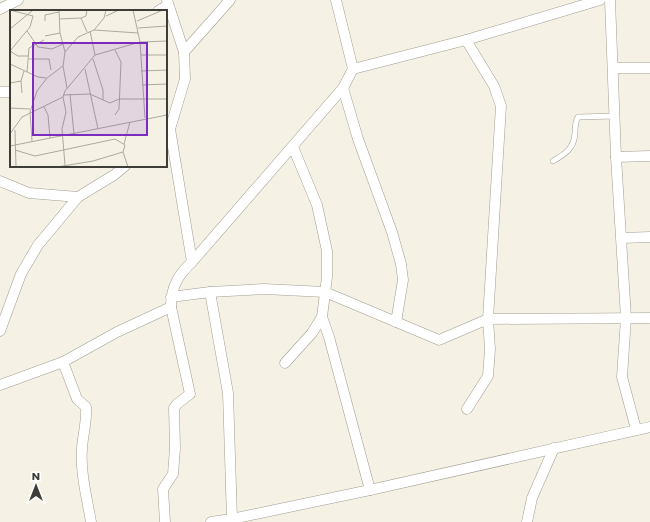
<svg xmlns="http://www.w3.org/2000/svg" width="650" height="522" font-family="Poppins,sans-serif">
<rect width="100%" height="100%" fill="#f5f2e5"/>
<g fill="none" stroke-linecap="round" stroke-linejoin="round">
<defs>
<path id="service" d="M553,161C565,154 574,149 575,133C575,128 575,122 578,117L615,116"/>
<g id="minor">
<polyline points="167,0 184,52"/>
<polyline points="336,0 353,69"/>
<polyline points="610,0 616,157 626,318 622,377 636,429"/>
<polyline points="0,9 18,0"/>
<polyline points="158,11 168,5"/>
<polyline points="466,40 494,86 501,106 488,319 490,349 488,376 467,409"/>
<polyline points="613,68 650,68"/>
<polyline points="343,88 358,139 392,232 401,264 403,280 396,322"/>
<polyline points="0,92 11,92"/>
<polyline points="170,129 192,262"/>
<polyline points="166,132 170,129 185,79 184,52 230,0"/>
<polyline points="293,147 317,205 327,251 327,277 322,317 329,337 370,490"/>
<polyline points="616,157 650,156"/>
<polyline points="0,181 29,193 78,197"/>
<polyline points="622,238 650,237"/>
<polyline points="210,292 228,393 232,519"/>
<polyline points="171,297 210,292 264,289 325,292 439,340 488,319 650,318"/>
<polyline points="0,331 21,274 38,245 78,197 114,175 125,166"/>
<path d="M63,362L77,399L86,407C87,422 83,434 82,448C80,472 87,498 91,522"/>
<polyline points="285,363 312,333 322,317"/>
<path d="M0,385L63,362L117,332L171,307C171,287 178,275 192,262L343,88L353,69L466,40L600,0"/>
<polyline points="165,522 163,489 173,474 175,448 174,408 177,404 190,394 171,307"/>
<polyline points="211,522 232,519 370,490 650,427"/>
<polyline points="527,522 532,498 554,448"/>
</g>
</defs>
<use href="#service" stroke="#a09d91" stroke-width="6"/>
<use href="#minor" stroke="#a09d91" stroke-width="11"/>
<use href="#service" stroke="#fff" stroke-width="5"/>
<use href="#minor" stroke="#fff" stroke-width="10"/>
</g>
<g transform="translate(10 10)">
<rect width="157" height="157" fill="#f5f2e5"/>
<path fill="none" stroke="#acaaa0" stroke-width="1" d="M0,0L23,6L20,17L0,41M49,0L50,23L55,42M123,0L130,32L135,108M96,6L109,0M71,8L77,22M49,9L71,8L76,6L77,0M35,11V5L49,2M127,11L153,0M128,18L157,16M0,19L23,0M84,20L94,8L96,0M17,21L28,37L42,39L53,34M80,21L85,45M35,26L50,23M105,40L111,52L109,99L105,105M0,41L8,46H18M131,45H157M19,49H39L41,60M83,49L93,80V90M0,54L28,67L36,68M53,56L57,78M75,59L88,119M131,61L157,60M17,62L19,38L34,30M11,71L12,83M0,73L11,71L14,61M132,75L157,74M60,84L64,124M53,85L80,84L100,93L109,89H157M53,87L56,102L52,119L55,155M34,97L38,105L40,128M0,98L20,99M5,120L6,157M0,124L12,107L53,87L55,81L85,45L130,32L157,31M22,131L20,102L27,81L37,68L53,56L55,42L68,27L84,20L128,23M114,134L120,112M0,136L157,105M5,140L25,146L105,129L115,135L113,142L118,157M47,157L83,151L113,142"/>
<path fill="#7b2cbf" fill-opacity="0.15" stroke="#7b2cbf" stroke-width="2" d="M23,33H137V125H23Z"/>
<rect width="157" height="157" fill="none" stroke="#3e3d38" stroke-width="2"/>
</g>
<g transform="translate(36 486)" stroke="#ffffff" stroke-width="3" paint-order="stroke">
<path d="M0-3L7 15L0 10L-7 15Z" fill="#3e3d38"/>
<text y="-6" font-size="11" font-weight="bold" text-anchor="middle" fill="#3e3d38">N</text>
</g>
</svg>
